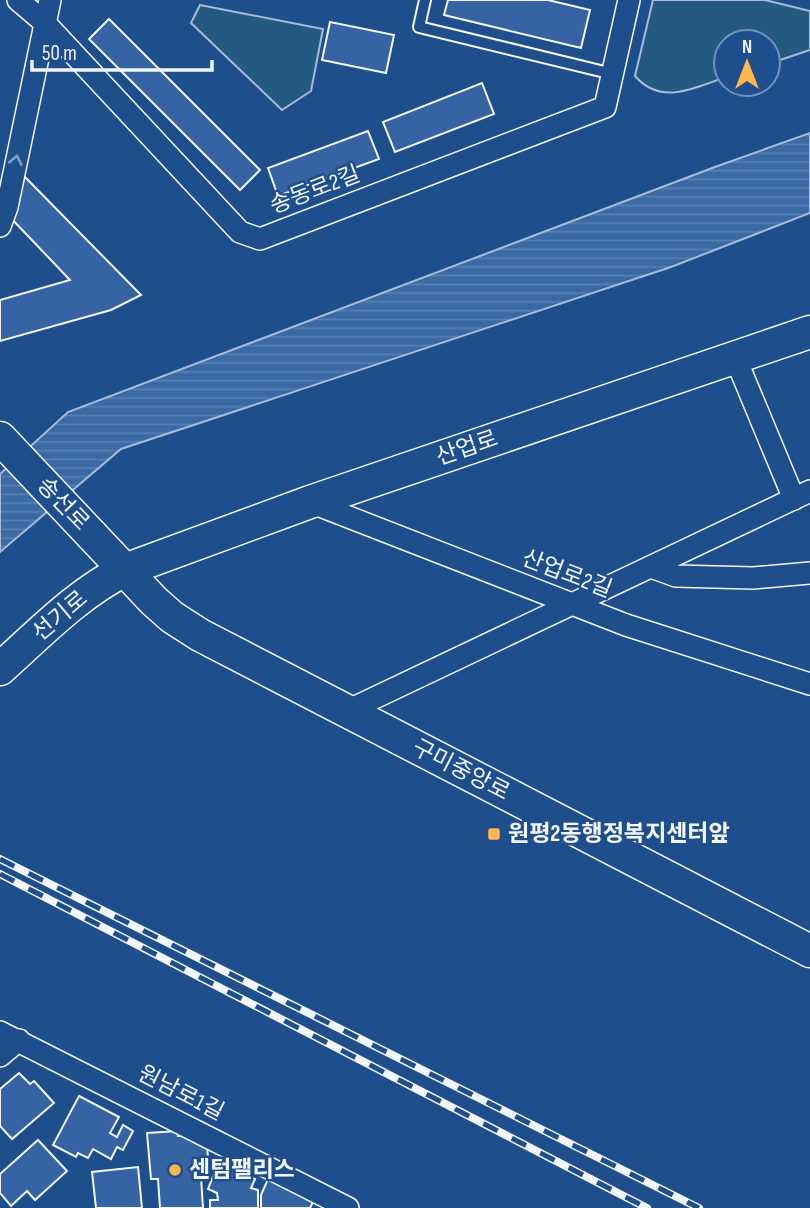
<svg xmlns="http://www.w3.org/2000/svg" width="810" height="1208" font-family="'Sofia Sans Condensed','Noto Sans KR',sans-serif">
<defs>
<pattern id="water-rules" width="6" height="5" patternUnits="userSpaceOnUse" patternTransform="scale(1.75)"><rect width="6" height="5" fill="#3b69a3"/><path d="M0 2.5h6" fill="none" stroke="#587fb1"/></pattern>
</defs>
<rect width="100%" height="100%" fill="#1f4e8c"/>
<g fill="#245a82" stroke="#a8bbd7" stroke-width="2">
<path d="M653,0H765L810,11V50L768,64V42H726V77C694,88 661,106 635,76Z"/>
<polygon points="200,5 323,29 311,91 282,110 191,23"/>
</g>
<polygon fill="url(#water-rules)" stroke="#a8bbd7" stroke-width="2" points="810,133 810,213 671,267 121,449 0,552 0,474 68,412 715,167"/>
<g fill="#3563a3" stroke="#f2f6ff" stroke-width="2">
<polygon points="448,0 548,0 590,10 581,48 444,15"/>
<polygon points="109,19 260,170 240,190 89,39"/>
<polygon points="330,22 394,35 386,73 322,60"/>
<polygon points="482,83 494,114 395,152 383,122"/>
<polygon points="368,131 379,159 278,196 268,168"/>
<polygon points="20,172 141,295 111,310 0,341 0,300 70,280 7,214"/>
<polygon points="19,1073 30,1084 34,1081 54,1103 12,1139 0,1126 0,1089"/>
<polygon points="79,1096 119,1117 110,1133 117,1137 123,1125 133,1131 123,1150 117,1147 111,1159 93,1149 88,1158 78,1153 76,1157 53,1145"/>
<polygon points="178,1131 178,1136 198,1135 207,1142 208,1160 200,1161 203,1208 160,1208 158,1179 151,1179 147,1133"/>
<polygon points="38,1140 67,1171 35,1200 27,1191 11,1206 0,1193 0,1174"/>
<polygon points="219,1161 255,1179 251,1188 258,1190 258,1208 210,1208 210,1200 218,1200 217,1193 208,1189"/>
<polygon points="138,1167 142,1208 96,1208 92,1172"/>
<polygon points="268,1179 314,1200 310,1208 261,1208 261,1195"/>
</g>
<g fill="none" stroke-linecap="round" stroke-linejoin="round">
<defs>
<polyline id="lane" points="425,0 419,27 613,74"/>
<g id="street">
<polyline points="18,0 45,23 240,232 260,239 605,107 629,0"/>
<polyline points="0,226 7,207 50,0"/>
<polyline points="735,357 794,499"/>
<polyline points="310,502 626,625 810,684"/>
<polyline points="651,567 676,576 753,578 810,573"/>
<polyline points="347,711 810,491"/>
<polyline points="0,1032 348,1208"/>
<polyline points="0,1056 19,1040"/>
</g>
<g id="secondary">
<polyline points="0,438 154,601 172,617 200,635 810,951"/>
<path d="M0,669C39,634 78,593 125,570L310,502L810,332"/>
</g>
</defs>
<use href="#lane" stroke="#f2f6ff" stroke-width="14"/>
<use href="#street" stroke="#f2f6ff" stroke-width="24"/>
<use href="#secondary" stroke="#f2f6ff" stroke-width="35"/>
<use href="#lane" stroke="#1f4e8c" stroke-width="10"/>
<use href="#street" stroke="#1f4e8c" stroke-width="21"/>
<use href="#secondary" stroke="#1f4e8c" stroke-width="32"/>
<defs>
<g id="rail">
<polyline points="0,859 699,1208"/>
<polyline points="0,874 647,1208"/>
</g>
</defs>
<use href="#rail" stroke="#f2f6ff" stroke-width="8"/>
<use href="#rail" stroke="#1f4e8c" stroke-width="5" stroke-dasharray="16" stroke-linecap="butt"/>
</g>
<defs><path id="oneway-chevron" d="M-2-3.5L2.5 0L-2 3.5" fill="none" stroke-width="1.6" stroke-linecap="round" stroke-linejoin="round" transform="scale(1.75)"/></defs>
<use stroke="#7e9ac0" href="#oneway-chevron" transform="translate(16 160) rotate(-79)"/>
<g fill="#ffb74d" stroke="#1f4e8c" stroke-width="2.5">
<rect x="487" y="827" width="14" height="14" rx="3.5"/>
<circle cx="175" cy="1170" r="7"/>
</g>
<g text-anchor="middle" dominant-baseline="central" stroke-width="5" stroke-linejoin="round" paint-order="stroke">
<g font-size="23" fill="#f2f6ff" stroke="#1f4e8c">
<text transform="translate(315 190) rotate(-21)">송동로2길</text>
<text transform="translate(467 448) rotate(-19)">산업로</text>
<text transform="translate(63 504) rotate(46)">송선로</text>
<text transform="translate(567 574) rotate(21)">산업로2길</text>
<text transform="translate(60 616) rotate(-40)">선기로</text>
<text transform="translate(461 770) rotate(27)">구미중앙로</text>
<text transform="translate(181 1093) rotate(27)">원남로1길</text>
</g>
<g font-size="23" font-weight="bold" fill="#f2f6ff" stroke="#1f4e8c" text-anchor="start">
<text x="508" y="834">원평2동행정복지센터앞</text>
<text x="189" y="1170">센텀팰리스</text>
</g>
</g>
<g transform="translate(747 63)"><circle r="33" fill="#1f4e8c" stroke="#7391ba" stroke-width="2"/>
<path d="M0-5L12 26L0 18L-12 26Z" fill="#ffb74d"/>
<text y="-10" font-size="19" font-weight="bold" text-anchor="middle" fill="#f2f6ff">N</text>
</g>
<path d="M32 60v10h180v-10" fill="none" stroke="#f2f6ff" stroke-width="3.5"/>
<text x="42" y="60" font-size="21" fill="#f2f6ff" stroke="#1f4e8c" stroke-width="5" paint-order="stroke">50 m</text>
</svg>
